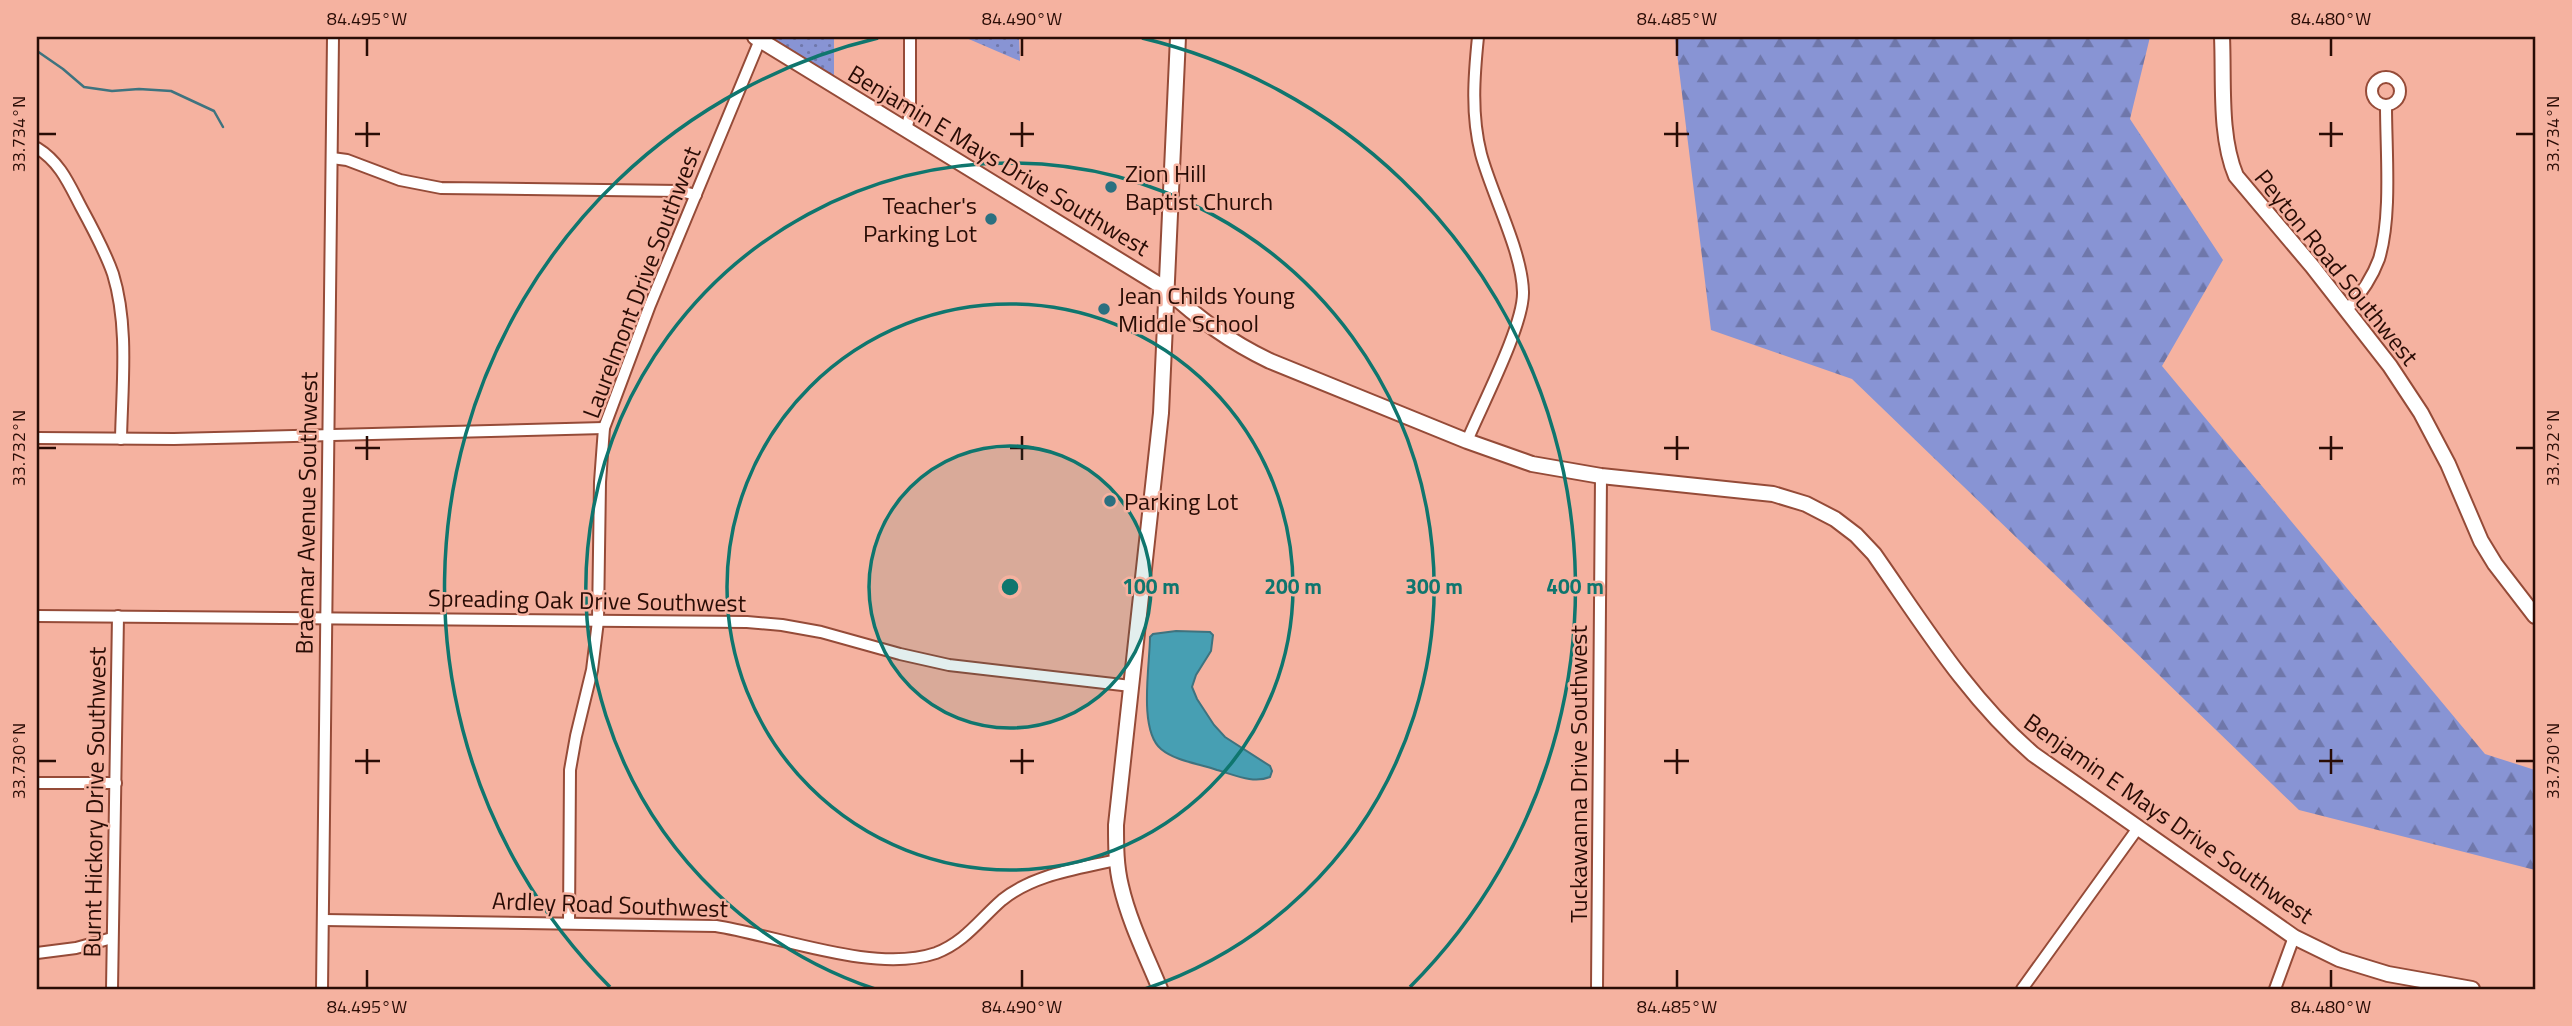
<svg xmlns="http://www.w3.org/2000/svg" width="2572" height="1026" font-family="'Titillium Web',sans-serif">
<defs>
<pattern id="forest-firs" width="22" height="20" patternUnits="userSpaceOnUse" patternTransform="scale(1.75)"><rect width="22" height="20" fill="#8894d4"/><path d="M5 1l3.5 6h-7zM16 11l3.5 6h-7z" fill="#6f77aa"/></pattern>
<pattern id="park-dots" width="8" height="8" patternUnits="userSpaceOnUse" patternTransform="scale(1.75)"><rect width="8" height="8" fill="#8894d4"/><path d="M2 2h.1M6 6h.1" fill="none" stroke="#6f77aa" stroke-width="1.8" stroke-linecap="round"/></pattern>
</defs>
<rect width="100%" height="100%" fill="#f5b2a0"/>
<polygon fill="url(#forest-firs)" points="1675,37 2150,37 2130,119 2223,260 2162,366 2485,754 2535,770 2535,870 2299,810 1852,379 1711,330"/>
<g fill="url(#park-dots)">
<polygon points="769,37 834,37 834,77"/>
<polygon points="964,37 1019,37 1020,61"/>
</g>
<path fill="#479fb3" stroke="#3e737f" stroke-width="2" d="M1176,631L1210,632L1213,635L1211,651L1196,675L1192,687L1197,699L1214,725L1225,737L1270,766L1272,771L1270,777C1253,784 1235,775 1217,770C1200,764 1175,761 1161,749C1138,730 1150,664 1150,637L1153,634Z"/>
<g fill="none" stroke-linecap="round" stroke-linejoin="round">
<polyline stroke="#3e737f" stroke-width="2.5" points="37,51 63,69 84,87 112,91 139,89 171,91 214,111 223,127"/>
<defs>
<g id="street">
<circle cx="2386" cy="91" r="14"/>
<polyline points="906,130 910,114 910,37"/>
<path d="M37,148C60,162 69,184 81,207C93,229 105,251 113,274C129,326 122,386 121,439"/>
<polyline points="332,158 347,160 400,180 441,188 680,191 696,195"/>
<path d="M2347,310C2361,294 2372,278 2379,259C2392,216 2386,152 2386,106"/>
<polyline points="37,438 174,439 604,428"/>
<path d="M1467,441C1481,407 1524,325 1523,292C1522,251 1492,195 1481,154C1471,115 1474,76 1478,37"/>
<polyline points="37,616 747,622 782,625 821,632 900,654 949,665 1131,686"/>
<polyline points="37,783 116,783"/>
<path d="M324,920L716,926C779,936 875,974 936,953C965,942 980,919 1002,900C1034,874 1078,869 1116,860"/>
<polyline points="569,922 570,770 576,736 592,670 598,621 600,482 604,428 650,305 760,40"/>
<polyline points="37,953 76,948 112,938"/>
<polyline points="112,989 118,616"/>
<polyline points="322,989 333,37"/>
<polyline points="1597,989 1601,476"/>
<polyline points="2022,989 2138,828"/>
<polyline points="2275,989 2294,937"/>
</g>
<g id="secondary">
<path d="M755,37L1166,289C1199,319 1230,342 1270,361L1467,441L1532,464L1601,476L1773,494L1806,504L1835,519L1856,535L1874,554C1923,624 1968,698 2033,754L2294,937L2339,959L2388,974L2472,989"/>
<path d="M2222,37C2224,81 2219,136 2236,176L2312,266L2390,366L2421,413L2448,464L2481,541L2495,564L2535,616"/>
<path d="M1160,989C1146,955 1129,921 1121,886C1116,866 1116,846 1116,825L1161,413L1178,37"/>
</g>
</defs>
<use href="#street" stroke="#954b38" stroke-width="14"/>
<use href="#secondary" stroke="#954b38" stroke-width="18"/>
<use href="#street" stroke="#fff" stroke-width="10"/>
<use href="#secondary" stroke="#fff" stroke-width="14"/>
</g>
<path fill="none" stroke="#290c05" stroke-width="2.5" d="M367,38V56M1022,38V56M1677,38V56M2331,38V56M367,122V147M1022,122V147M1677,122V147M2331,122V147M38,134H56M355,134H380M1010,134H1034M1664,134H1689M2319,134H2343M2516,134H2534M367,436V460M1022,436V460M1677,436V460M2331,436V460M38,448H56M355,448H380M1010,448H1034M1664,448H1689M2319,448H2343M2516,448H2534M367,749V774M1022,749V774M1677,749V774M2331,749V774M38,761H56M355,761H380M1010,761H1034M1664,761H1689M2319,761H2343M2516,761H2534M367,970V988M1022,970V988M1677,970V988M2331,970V988"/>
<circle cx="1010" cy="587" r="141" fill="#0f766e" fill-opacity=".12"/>
<g fill="none" stroke="#0f766e" stroke-width="3.5">
<circle cx="1010" cy="587" r="141"/>
<circle cx="1010" cy="587" r="283"/>
<path d="M875 989A424 424 0 1 1 1145 989"/>
<path d="M610 987A565 565 0 0 1 878 38M1142 38A565 565 0 0 1 1410 987"/>
</g>
<g fill="#2b7080" stroke="#f5b2a0" stroke-width="2.5">
<circle cx="1111" cy="187" r="7"/>
<circle cx="991" cy="219" r="7"/>
<circle cx="1104" cy="309" r="7"/>
<circle cx="1110" cy="501" r="7"/>
</g>
<g text-anchor="middle" dominant-baseline="central" stroke-width="5" stroke-linejoin="round" paint-order="stroke">
<g font-size="24" fill="#290c05" stroke="#f5b2a0">
<text transform="translate(999 160) rotate(31)">Benjamin E Mays Drive Southwest</text>
<text transform="translate(2337 267) rotate(51)">Peyton Road Southwest</text>
<text transform="translate(641 282) rotate(-69)">Laurelmont Drive Southwest</text>
<text transform="translate(306 513) rotate(-89)">Braemar Avenue Southwest</text>
<text transform="translate(587 600) rotate(1)">Spreading Oak Drive Southwest</text>
<text transform="translate(1578 774) rotate(-90)">Tuckawanna Drive Southwest</text>
<text transform="translate(94 802) rotate(-89)">Burnt Hickory Drive Southwest</text>
<text transform="translate(2169 818) rotate(35)">Benjamin E Mays Drive Southwest</text>
<text transform="translate(610 904) rotate(2)">Ardley Road Southwest</text>
</g>
<g font-size="24" fill="#290c05" stroke="#f5b2a0" text-anchor="start">
<text x="1125" y="173">Zion Hill<tspan x="1125" dy="28">Baptist Church</tspan></text>
<text x="977" y="205" text-anchor="end">Teacher's<tspan x="977" dy="28">Parking Lot</tspan></text>
<text x="1118" y="295">Jean Childs Young<tspan x="1118" dy="28">Middle School</tspan></text>
<text x="1124" y="501">Parking Lot</text>
</g>
</g>
<circle cx="1010" cy="587" r="10" fill="#0f766e" stroke="#f5b2a0" stroke-width="3.5"/>
<g font-size="21" text-anchor="middle" font-weight="bold" fill="#0f766e" stroke="#f5b2a0" stroke-width="5" stroke-linejoin="round" paint-order="stroke">
<text x="1151" y="594">100 m</text>
<text x="1293" y="594">200 m</text>
<text x="1434" y="594">300 m</text>
<text x="1575" y="594">400 m</text>
</g>
<rect width="2572" height="1026" fill="none" stroke="#f5b2a0" stroke-width="77"/>
<rect x="38" y="38" width="2496" height="950" fill="none" stroke="#290c05" stroke-width="2.5"/>
<g font-size="18" text-anchor="middle" fill="#290c05">
<text x="367" y="25">84.495°W</text>
<text x="1022" y="25">84.490°W</text>
<text x="1677" y="25">84.485°W</text>
<text x="2331" y="25">84.480°W</text>
<text transform="translate(19 134) rotate(-90)" y="6">33.734°N</text>
<text transform="translate(2553 134) rotate(-90)" y="6">33.734°N</text>
<text transform="translate(19 448) rotate(-90)" y="6">33.732°N</text>
<text transform="translate(2553 448) rotate(-90)" y="6">33.732°N</text>
<text transform="translate(19 761) rotate(-90)" y="6">33.730°N</text>
<text transform="translate(2553 761) rotate(-90)" y="6">33.730°N</text>
<text x="367" y="1013">84.495°W</text>
<text x="1022" y="1013">84.490°W</text>
<text x="1677" y="1013">84.485°W</text>
<text x="2331" y="1013">84.480°W</text>
</g>
</svg>
